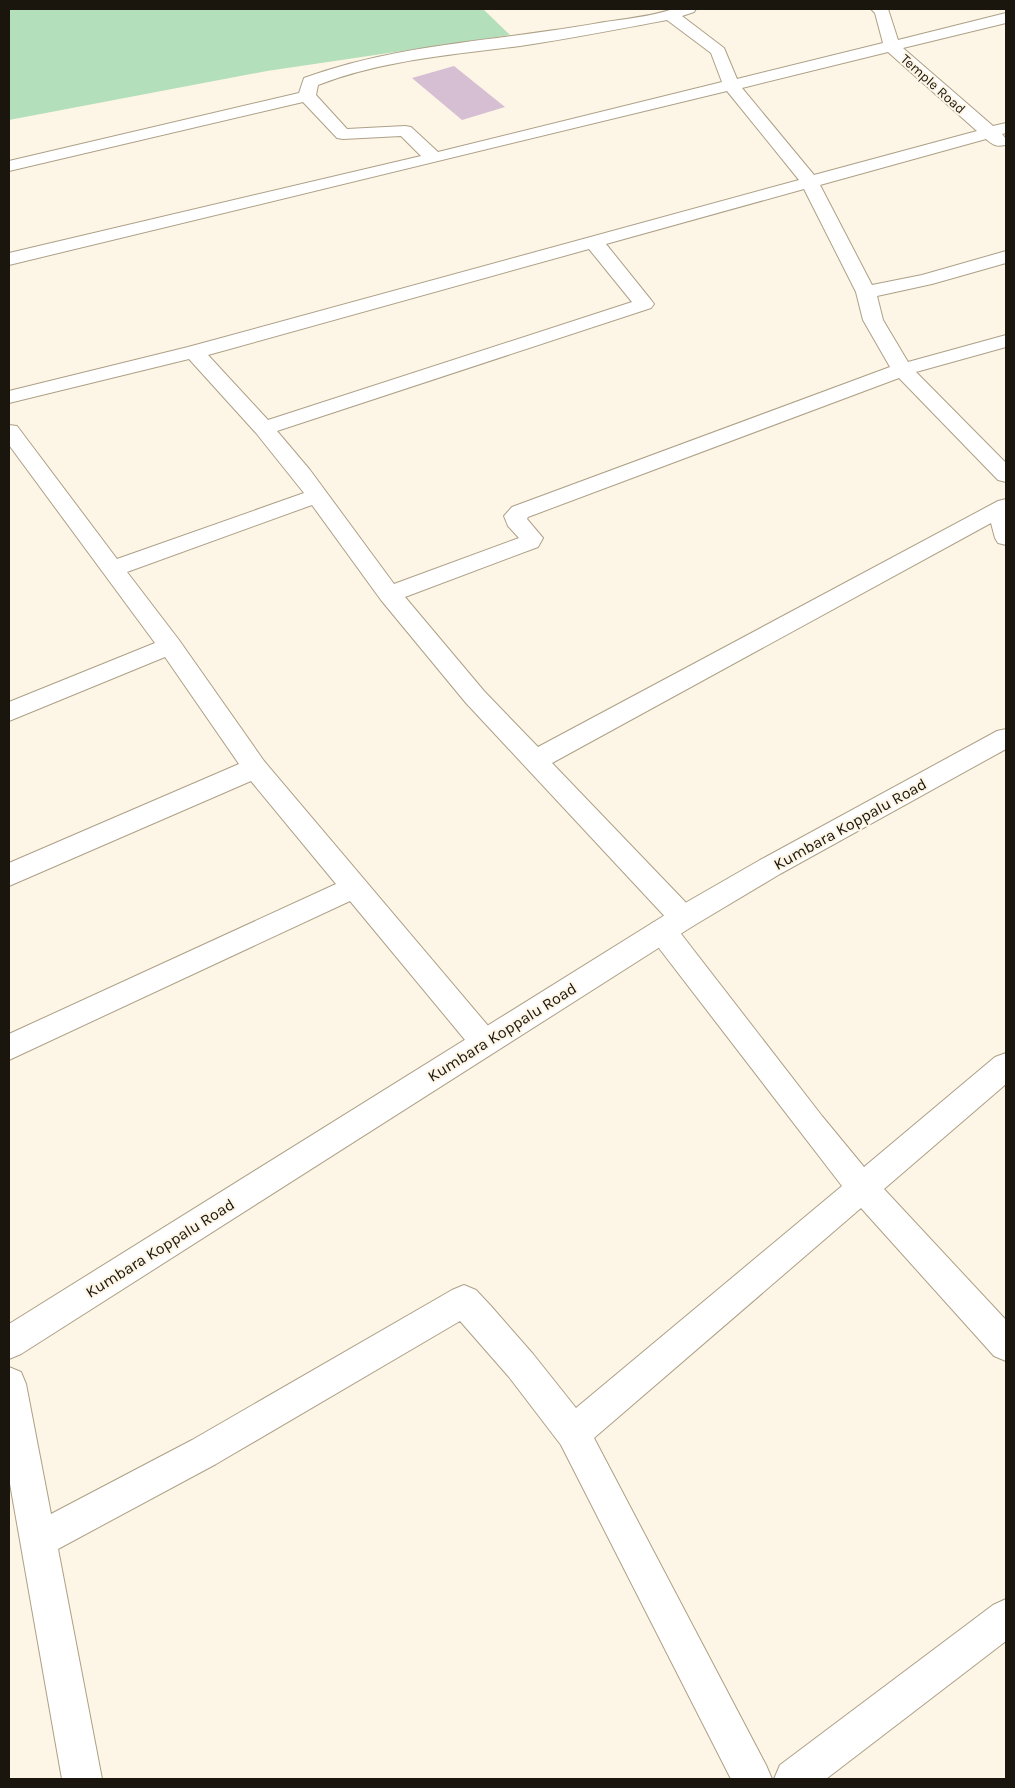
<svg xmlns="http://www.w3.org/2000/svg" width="1015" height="1788" font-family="Karla,sans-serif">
<rect width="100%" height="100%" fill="#fdf5e5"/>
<polygon fill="#b4dfbb" points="9,9 483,9 510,35 267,71 9,120"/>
<polygon fill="#d6bed3" points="454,66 505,107 462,120 412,78"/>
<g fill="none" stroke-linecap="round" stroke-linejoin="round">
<defs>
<g id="minor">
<path d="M673,9H696L694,12L682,16L724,48L737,79L883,43L875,13L871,9H888L898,40L1006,13V23L903,48L993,126L1006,123V133L1002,134L1006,139L1005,145C996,147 993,145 986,139L820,185L872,285L922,275L1006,251V263L932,284L877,296L883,320L908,362L1006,335V347L916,372L1006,463V482L998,480L899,378L528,517L527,519L543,538L538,547L405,597L484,691L538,747L998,501L1006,499V545L998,543L995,538L991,523L552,763L693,910L697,918L693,926L683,929L675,926L822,1116L864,1167L995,1057L1006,1053V1084L884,1189L1006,1320V1361L994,1356L861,1208L594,1438L766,1765L772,1779H731L561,1445L509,1377L460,1321L216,1464L58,1549L102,1779H62L9,1478V1367L21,1372L26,1384L51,1514L192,1440L452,1290L464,1285L476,1290L491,1306L533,1354L576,1408L842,1186L652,939L648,931L652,923L662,920L670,922L466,703L381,600L312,505L127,572L179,640L264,761L495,1034L500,1043L495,1052L485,1055L475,1052L350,901L9,1060V1034L336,884L251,781L9,886V863L239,764L165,657L9,721V702L155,643L9,445V425L17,426L117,559L304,493L256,433L189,359L9,403V391L188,347L799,180L727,91L9,265V253L421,156L401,136L343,139L337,138L303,102L9,171V161L299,93L304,78C399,43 500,41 599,23C623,19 650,17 673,9ZM667,20L711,53L722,82L438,152L411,127L405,126L347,129L316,95L318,85C383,60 451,55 520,46C569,39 618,29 667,20ZM888,52L977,131L814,175L742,88ZM804,189L856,292L863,320L890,367L512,507L504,516L508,526L519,538L394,584L310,470L277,431L651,308L654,304L651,300L606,244ZM589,249L632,302L268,420L208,355Z"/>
<polygon points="1006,1599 1006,1641 826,1779 774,1779 780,1765 993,1605"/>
</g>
<polygon id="tertiary" points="1006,729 1006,749 780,874 693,926 21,1354 9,1359 9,1324 673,910 760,860 997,731"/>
</defs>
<use href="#minor" stroke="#ada087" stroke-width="2"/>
<use href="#tertiary" stroke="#ada087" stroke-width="2"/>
<use href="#minor" fill="#fff" fill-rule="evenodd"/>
<use href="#tertiary" fill="#fff" fill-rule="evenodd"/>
</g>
<g text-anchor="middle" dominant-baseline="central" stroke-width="4" stroke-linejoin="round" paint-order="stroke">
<g font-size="14" fill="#1b160d" stroke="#fdf5e5">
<text transform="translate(933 84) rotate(42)">Temple Road</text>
</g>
<g font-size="16" fill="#1b160d" stroke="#fdf5e5">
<text transform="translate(850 824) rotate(-29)">Kumbara Koppalu Road</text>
<text transform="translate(502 1032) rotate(-32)">Kumbara Koppalu Road</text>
<text transform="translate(160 1248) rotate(-32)">Kumbara Koppalu Road</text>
</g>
</g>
<rect width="1015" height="1788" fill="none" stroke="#1b160d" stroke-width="20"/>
</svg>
